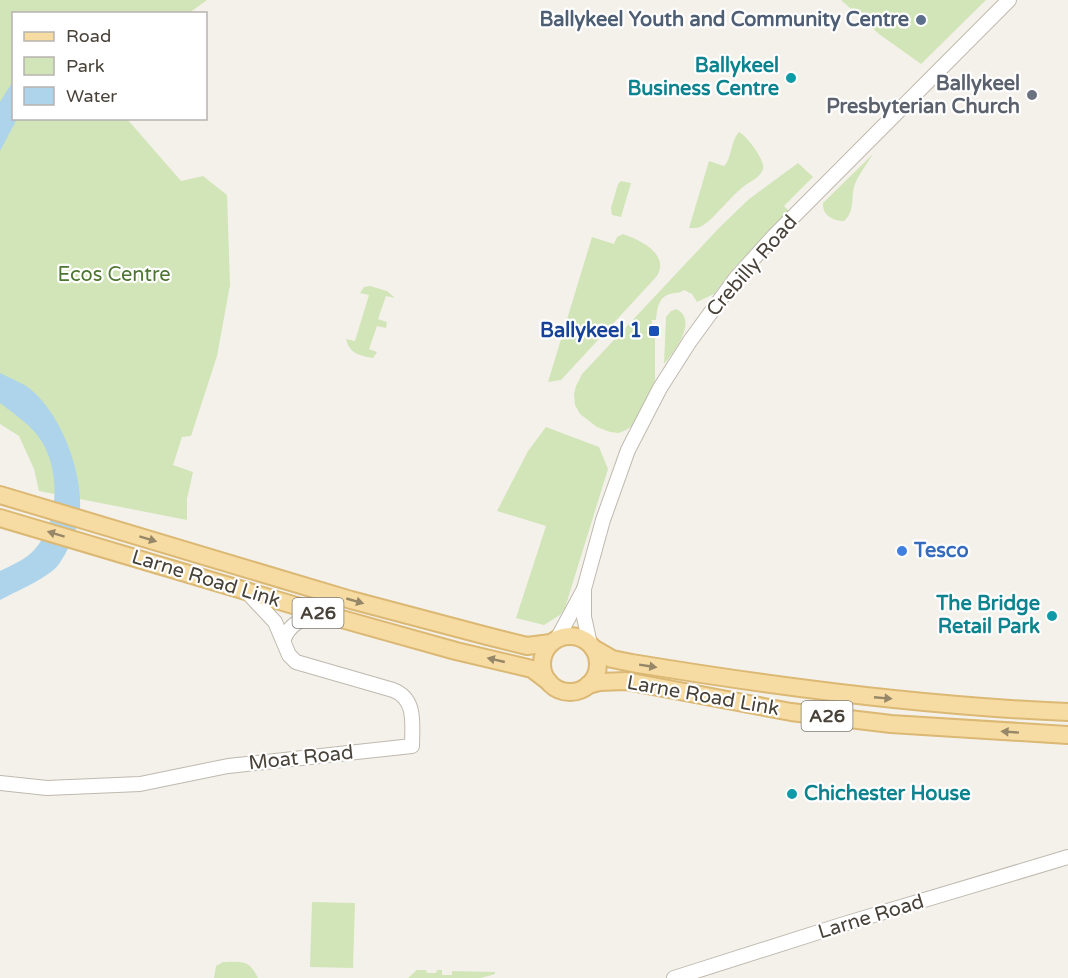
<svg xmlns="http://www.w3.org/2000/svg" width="1068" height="978" font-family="'Varela Round',sans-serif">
<rect width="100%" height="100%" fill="#f4f1eb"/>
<g fill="#d2e5b8">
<polygon points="0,0 207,0 189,13 14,14 14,118 127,119 181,181 203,176 227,195 230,285 217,356 191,436 182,437 173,465 193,472 187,499 187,520 39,491 34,469 19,436 0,424"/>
<polygon points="841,0 986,0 921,64 879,34"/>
<path d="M739,132C746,135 766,161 763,169C761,177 749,182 743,187C729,198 716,217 702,226C697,229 694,228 689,228L709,161L724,166C732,159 730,142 739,132Z"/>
<path d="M873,154C867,164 859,174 855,184C850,197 856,211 844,221C833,221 822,215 823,203Z"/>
<path d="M798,163L813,177L784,206L789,211L734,268L714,294L697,302L692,294L684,290C679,294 676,292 670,294C658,297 657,310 656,320H652L651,335H655V381L632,426L626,430L619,433L610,432L597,427L580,414L575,405L574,394L576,386L582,374L719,228L749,199Z"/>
<polygon points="621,181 631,183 621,217 612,215 611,208 618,184"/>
<path d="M623,234C640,240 670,254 657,276L561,380L548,382L592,237L614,244L617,237Z"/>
<path d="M370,286L387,291L395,298L386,296L378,319L387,322L386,328L377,326L369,349L377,352L373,358C360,356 349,353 346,339L355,341L369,295L360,293L364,287Z"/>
<path d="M676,309C699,320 674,352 664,364L666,317L671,311Z"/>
<polygon points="546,427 599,447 608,469 565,608 560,615 544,625 516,618 546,526 497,511 528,451"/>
<polygon points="312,902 355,903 353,968 310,967"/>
<path d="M223,962C241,962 249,959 258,978H214L216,966Z"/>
<polygon points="417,970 426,970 427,973 436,973 437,970 442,970 442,975 452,975 452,971 495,972 495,974 481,978 408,978"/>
</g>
<g fill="#add4eb">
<polygon points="13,81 14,118 17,119 0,151 0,102"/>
<path d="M0,373C9,378 21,382 29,388C60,412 82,470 80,508C79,526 69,550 59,564C50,577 15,592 0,600V571C12,565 27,559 35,549C60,521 61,466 38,436C28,423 13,413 0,403Z"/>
</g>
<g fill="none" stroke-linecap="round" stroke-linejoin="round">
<defs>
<g id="minor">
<polyline points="584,589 584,617 590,644"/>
<path d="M284,639C290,622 304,619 320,613"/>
<polyline points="557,639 584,589 603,520 628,450 660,388 690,341 736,278 774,236 1009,0"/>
<path d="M0,783L47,788L140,784L228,766L412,746C412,725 417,699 393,690L296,662L289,655L275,622L246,591"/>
<polyline points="674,978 844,924 1068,857"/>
</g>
<g id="major">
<polyline points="0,495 351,600 487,636 527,646 551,643"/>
<polyline points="0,518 320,613 456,651 532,669 549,682"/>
<circle cx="570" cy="664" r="28"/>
<path d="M593,648L612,659L632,663C777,687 921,706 1068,712"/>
<polyline points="588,685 599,682 626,681 791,712 891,724 1068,735"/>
</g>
</defs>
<use href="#minor" stroke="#bfb9ae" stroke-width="16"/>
<use href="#major" stroke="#dbb873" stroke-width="20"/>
<use href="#minor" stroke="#fff" stroke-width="14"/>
<use href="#major" stroke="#f6dba2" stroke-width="16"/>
</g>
<defs><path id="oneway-solid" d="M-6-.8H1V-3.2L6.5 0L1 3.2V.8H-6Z" transform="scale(1.5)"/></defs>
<g fill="#968768">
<use href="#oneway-solid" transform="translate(56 534) rotate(-163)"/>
<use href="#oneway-solid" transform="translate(148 539) rotate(17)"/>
<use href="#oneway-solid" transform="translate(355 601) rotate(16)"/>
<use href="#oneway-solid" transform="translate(496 660) rotate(-167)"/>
<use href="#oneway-solid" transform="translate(648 666) rotate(9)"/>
<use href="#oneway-solid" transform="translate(883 698) rotate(5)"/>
<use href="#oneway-solid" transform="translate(1010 732) rotate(-176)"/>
</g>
<circle fill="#5c6f8a" stroke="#fff" stroke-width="2" cx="921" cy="20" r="6"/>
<g fill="#0f9aa8" stroke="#fff" stroke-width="2">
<circle cx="791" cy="78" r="6"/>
<circle cx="1052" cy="616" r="6"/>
<circle cx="792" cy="794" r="6"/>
</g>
<circle fill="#6b7280" stroke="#fff" stroke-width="2" cx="1032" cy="95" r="6"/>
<rect fill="#1a4fb4" stroke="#fff" stroke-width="2" x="648" y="325" width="12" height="12" rx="3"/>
<circle fill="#3f7fe0" stroke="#fff" stroke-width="2" cx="902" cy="551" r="6"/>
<g text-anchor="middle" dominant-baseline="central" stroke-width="4.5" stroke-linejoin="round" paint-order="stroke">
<g fill="#fff" stroke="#7f7b74" stroke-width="1.5">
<rect x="292.5" y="598" width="51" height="30" rx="4.5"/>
<rect x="801.5" y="701" width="51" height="30" rx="4.5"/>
</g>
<g font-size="18" font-weight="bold" fill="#484239">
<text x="318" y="613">A26</text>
<text x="827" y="716">A26</text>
</g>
<g font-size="20" font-weight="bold" fill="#4e5e75" stroke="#fff" text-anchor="end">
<text x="909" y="20">Ballykeel Youth and Community Centre</text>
</g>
<g font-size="20" font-weight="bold" fill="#0d838f" stroke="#fff" text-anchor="end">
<text x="779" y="66">Ballykeel<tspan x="779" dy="23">Business Centre</tspan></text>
<text x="1040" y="604">The Bridge<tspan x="1040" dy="23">Retail Park</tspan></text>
<text x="804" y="794" text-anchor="start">Chichester House</text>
</g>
<g font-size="20" font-weight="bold" fill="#5b616d" stroke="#fff" text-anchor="end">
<text x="1020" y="84">Ballykeel<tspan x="1020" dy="23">Presbyterian Church</tspan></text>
</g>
<g font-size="20" fill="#484239" stroke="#fff">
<text transform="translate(752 266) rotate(-49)">Crebilly Road</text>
<text transform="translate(206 579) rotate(17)">Larne Road Link</text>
<text transform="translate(703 696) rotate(10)">Larne Road Link</text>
<text transform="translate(301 758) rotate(-6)">Moat Road</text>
<text transform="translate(871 917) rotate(-17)">Larne Road</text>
</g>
<g font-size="20" fill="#4d7631" stroke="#fff">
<text x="114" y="275">Ecos Centre</text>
</g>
<g font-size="20" font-weight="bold" fill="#164399" stroke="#fff" text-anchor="end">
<text x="642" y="331">Ballykeel 1</text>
</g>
<g font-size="20" font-weight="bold" fill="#366cbe" stroke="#fff" text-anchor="start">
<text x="914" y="551">Tesco</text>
</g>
</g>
<rect x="12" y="12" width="195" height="108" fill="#ffffff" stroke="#b6b3b0" stroke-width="1.5"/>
<rect x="24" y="32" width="30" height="9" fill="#f6dba2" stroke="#b6b3b0" stroke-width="1.5"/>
<text x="66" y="42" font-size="18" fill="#484239">Road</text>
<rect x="24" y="57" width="30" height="18" fill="#d2e5b8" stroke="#b6b3b0" stroke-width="1.5"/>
<text x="66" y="72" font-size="18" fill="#484239">Park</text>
<rect x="24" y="87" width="30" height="18" fill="#add4eb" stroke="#b6b3b0" stroke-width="1.5"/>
<text x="66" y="102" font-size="18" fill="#484239">Water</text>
</svg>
